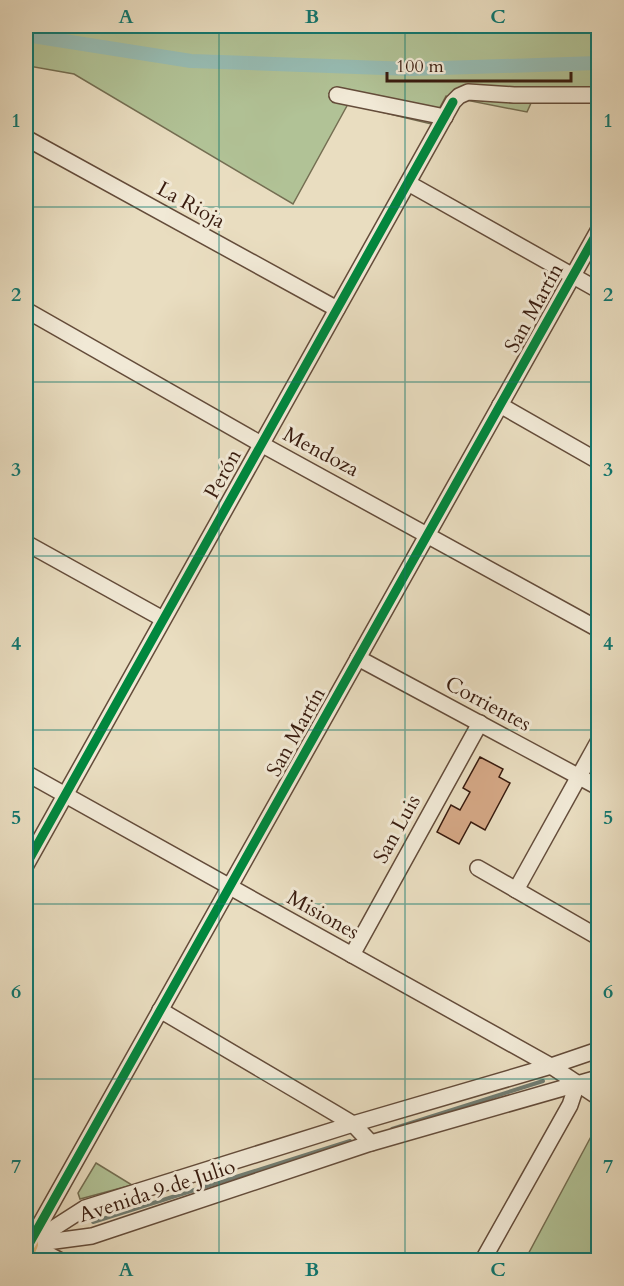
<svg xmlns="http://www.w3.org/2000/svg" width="624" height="1286" font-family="Cardo,serif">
<rect width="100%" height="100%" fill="#e9ddc0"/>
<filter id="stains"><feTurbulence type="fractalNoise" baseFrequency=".00333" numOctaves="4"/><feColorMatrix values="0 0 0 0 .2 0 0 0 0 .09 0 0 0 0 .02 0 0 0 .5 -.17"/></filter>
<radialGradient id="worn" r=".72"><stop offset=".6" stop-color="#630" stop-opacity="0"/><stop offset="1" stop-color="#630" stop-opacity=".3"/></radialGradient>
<g fill="#b1c296" stroke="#746e52" stroke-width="1.5">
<polygon points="26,26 598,26 598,103 532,101 527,112 446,96 431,124 348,104 293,204 74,74 29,66 26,72"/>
<polygon points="594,1131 598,1134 598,1260 525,1260"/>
<polygon points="96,1163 132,1185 80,1199 78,1193"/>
</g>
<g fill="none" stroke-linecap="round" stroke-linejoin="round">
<g stroke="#717c71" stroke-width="4">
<polyline points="392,1129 543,1081"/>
<polyline points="93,1222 350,1141"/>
</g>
<polyline stroke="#97bcb3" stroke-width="14" points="26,35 191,61 411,69 598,63"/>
</g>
<polygon fill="#d4a785" stroke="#381b0e" stroke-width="1.5" points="480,757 503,769 499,777 510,783 485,830 471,822 459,844 437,832 451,805 460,810 470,792 463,788"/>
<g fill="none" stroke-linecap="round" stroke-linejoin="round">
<defs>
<g id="minor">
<polyline points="337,95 445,117"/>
<polyline points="26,138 337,309"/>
<polyline points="408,183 598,290"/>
<polyline points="26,310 261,444 598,629"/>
<polyline points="500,405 598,461"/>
<polyline points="26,543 163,619"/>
<polyline points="358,658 598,787"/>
<polyline points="26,773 551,1066 598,1097"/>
<polyline points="26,865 453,102 459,96 468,92 514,95 598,95"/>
<polyline points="478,868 598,937"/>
<polyline points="516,890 598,742"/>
<polyline points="352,955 480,723"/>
<polyline points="160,1010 333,1112 353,1124 371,1143"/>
<polyline points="32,1242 85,1208 353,1124 551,1066 598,1050"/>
<polyline points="29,1244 598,231"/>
<polyline points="29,1244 59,1260"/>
<polyline points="32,1244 92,1236 371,1143 598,1078"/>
<polyline points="483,1260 570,1105 577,1084"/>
</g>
<polyline id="major" points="26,1242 29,1244 26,1251"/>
</defs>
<use href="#minor" stroke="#644c3a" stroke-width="18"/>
<use href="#major" stroke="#381b0e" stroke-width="21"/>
<use href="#minor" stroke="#f1e9d6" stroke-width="15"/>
<use href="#major" stroke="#e4be80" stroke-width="18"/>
<defs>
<g id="cycleway">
<polyline points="26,865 453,102"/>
<polyline points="29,1244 598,231"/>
</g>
</defs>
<use href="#cycleway" stroke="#f1e9d6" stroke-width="13"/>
<use href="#cycleway" stroke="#00873e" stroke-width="9"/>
</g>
<path fill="none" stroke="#0f766e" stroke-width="1.5" stroke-opacity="0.55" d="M219,26V1260M405,26V1260M26,207H598M26,382H598M26,556H598M26,730H598M26,904H598M26,1079H598"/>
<g text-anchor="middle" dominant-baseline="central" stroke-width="6" stroke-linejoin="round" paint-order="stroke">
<g font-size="21" fill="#381b0e" stroke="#f1e9d6">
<text transform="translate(191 205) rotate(29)">La Rioja</text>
<text transform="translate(534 308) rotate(-61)">San Martín</text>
<text transform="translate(321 452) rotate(28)">Mendoza</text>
<text transform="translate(223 474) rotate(-61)">Perón</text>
<text transform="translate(488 704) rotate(28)">Corrientes</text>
<text transform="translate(296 732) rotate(-61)">San Martín</text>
<text transform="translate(397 829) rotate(-61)">San Luis</text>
<text transform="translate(323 915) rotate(29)">Misiones</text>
<text transform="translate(157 1191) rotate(-18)">Avenida 9 de Julio</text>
</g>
</g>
<rect width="624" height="1286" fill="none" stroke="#e9ddc0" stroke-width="66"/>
<path d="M387 72v9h184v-9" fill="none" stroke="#381b0e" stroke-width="3"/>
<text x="396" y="72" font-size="18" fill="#381b0e" stroke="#f1e9d6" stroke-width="4.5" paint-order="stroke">100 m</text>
<rect x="33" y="33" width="558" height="1220" fill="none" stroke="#0f766e" stroke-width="2"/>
<g font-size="20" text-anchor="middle" font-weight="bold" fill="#0f766e">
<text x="126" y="23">A</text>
<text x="312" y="23">B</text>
<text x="498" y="23">C</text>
<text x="16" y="127">1</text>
<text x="608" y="127">1</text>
<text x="16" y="301">2</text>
<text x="608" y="301">2</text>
<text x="16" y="476">3</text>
<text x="608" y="476">3</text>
<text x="16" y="650">4</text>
<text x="608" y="650">4</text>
<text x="16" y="824">5</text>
<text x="608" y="824">5</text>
<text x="16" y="998">6</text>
<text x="608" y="998">6</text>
<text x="16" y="1173">7</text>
<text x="608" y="1173">7</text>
<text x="126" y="1276">A</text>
<text x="312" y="1276">B</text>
<text x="498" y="1276">C</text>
</g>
<rect width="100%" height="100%" filter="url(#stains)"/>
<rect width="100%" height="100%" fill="url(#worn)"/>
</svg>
